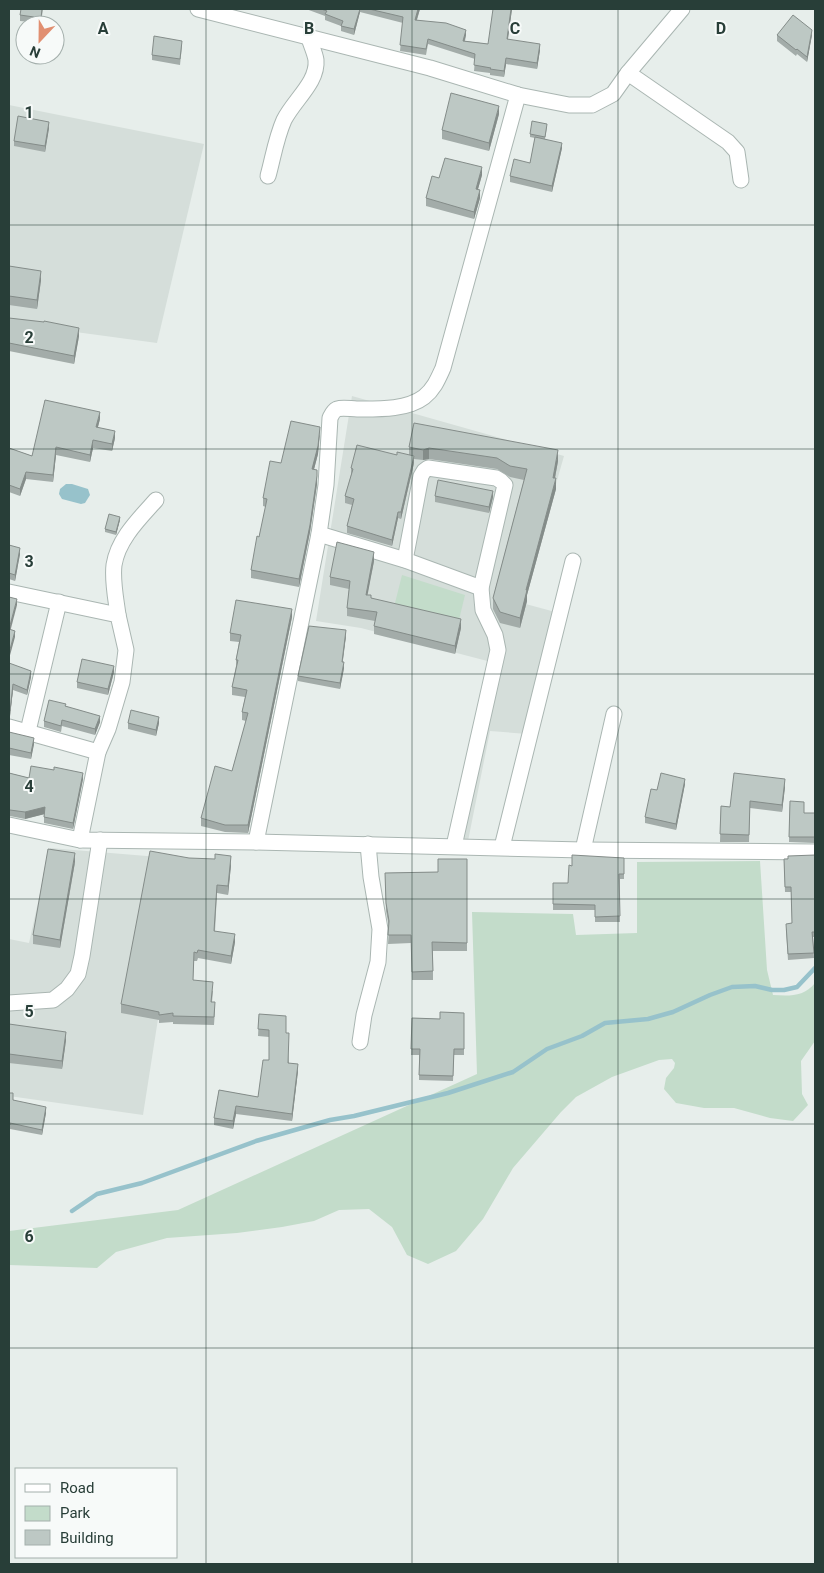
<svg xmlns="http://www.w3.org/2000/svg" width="824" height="1573" font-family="Roboto,sans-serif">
<rect width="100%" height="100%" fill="#e7eeeb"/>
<g fill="#d5deda">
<polygon points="9,105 204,144 157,343 9,323"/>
<polygon points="352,396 564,456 522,603 559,613 527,734 490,731 468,841 454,836 495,663 361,628 316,621"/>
<polygon points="50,848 183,859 143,1115 9,1096 9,939 29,943"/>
</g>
<g fill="#c3dcca">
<polygon points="402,575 465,595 458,624 394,607"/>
<path d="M760,861L767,970L773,995C789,996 804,997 815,983V1041L801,1061L802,1094L808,1105L793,1121L770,1118L734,1108H704L676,1103L664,1089L666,1078L674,1068L675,1063L672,1059L659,1060L612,1077L576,1097L561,1112L513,1168L483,1219L456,1251L428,1264L407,1255L392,1227L369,1209L339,1210L314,1221L282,1227L237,1233L167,1238L116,1252L97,1268L9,1265V1231L178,1210L477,1074L472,912L573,914L576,935L637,933V862Z"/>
</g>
<polygon fill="#97c2cb" points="66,484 72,484 88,489 90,495 85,503 81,504 62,499 59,494 60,489"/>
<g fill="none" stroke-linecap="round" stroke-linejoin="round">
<polyline stroke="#97c2cb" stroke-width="4.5" points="72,1211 97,1194 142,1183 256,1141 330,1120 354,1116 448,1093 513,1072 547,1049 582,1036 605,1023 648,1019 673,1012 710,995 732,987 755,986 772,990 784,990 797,987 815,968"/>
<defs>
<g id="minor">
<polyline points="198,9 430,68 518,95 569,105 592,105 613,94 628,73 682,9"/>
<polyline points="628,73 728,142 737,152 741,180"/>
<path d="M268,176C273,158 276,138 284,120C294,100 318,82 316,60C315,53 311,45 309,38"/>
<polyline points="319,534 405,560 481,588"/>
<polyline points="405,560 421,476 424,471 428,468 496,478 501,481 505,485 481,588 483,610 495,635 498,650 454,846"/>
<polyline points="9,592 118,615 126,650 122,682 108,729 98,752"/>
<path d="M118,615C116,599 112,581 114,565C118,539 140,518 156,500"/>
<polyline points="9,727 98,752 80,840 256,842 583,850 815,852"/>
<polyline points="28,731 59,602"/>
<polyline points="9,825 80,840"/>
<path d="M256,842L319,534L326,485L330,418C332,414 333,411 337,409C343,407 351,409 357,409C378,409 407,410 424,397C434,389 438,379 443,368L518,95"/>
<polyline points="502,847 573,561"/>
<polyline points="583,850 614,714"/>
<polyline points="9,1003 53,1000 67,989 78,974 82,956 100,840"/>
<polyline points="360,1042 364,1015 378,962 380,929 371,877 368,844"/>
</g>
</defs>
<use href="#minor" stroke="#aab6b2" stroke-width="17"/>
<use href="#minor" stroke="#fff" stroke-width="15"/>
</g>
<g fill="#a3aca9">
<polygon points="43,9 41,23 20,21 20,15"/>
<polygon points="306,9 420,9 417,20 466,35 465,41 488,44 512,9 508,39 540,50 537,69 506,64 504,77 490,75 490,73 474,71 475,59 428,44 426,55 400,51 403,23 360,12 354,35 341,31 341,26 325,20 325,16"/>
<polygon points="777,35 812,35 807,62 797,54 796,56 777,41"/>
<polygon points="182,46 180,65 152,60 152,55"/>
<polygon points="499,114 489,151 442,139 442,130"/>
<polygon points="547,127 545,139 562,148 552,192 510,182 510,176 530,163 535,138 530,137 530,134"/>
<polygon points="49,128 45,152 14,146 14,141"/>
<polygon points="482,175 478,189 480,198 474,219 426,206 426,198 439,178"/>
<polygon points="9,266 41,280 37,309 9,305"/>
<polygon points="9,318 79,336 74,364 9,351"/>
<polygon points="100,419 98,427 115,438 112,451 93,448 90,462 56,455 53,482 26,479 20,496 9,492 9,448 32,456"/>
<polygon points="414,423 558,461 555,478 556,489 527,595 527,601 520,628 500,623 493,609 493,598 524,480 510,477 497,469 429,459 423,460 414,459 414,463 401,519 398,518 392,546 347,533 347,526 352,505 345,503 345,496 351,475 351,468 397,455 409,455 409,447"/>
<polygon points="320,435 318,454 314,469 317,484 310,532 299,587 251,578 251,570 266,507 263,506 263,498 281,463"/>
<polygon points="435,496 493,497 489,513 435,502"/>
<polygon points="120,520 116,535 105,532 105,529"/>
<polygon points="9,545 20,554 15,581 9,579"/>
<polygon points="374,561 367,595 371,598 461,628 455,654 374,634 374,626 375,621 347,616 347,608 349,589 330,585 330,577"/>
<polygon points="292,617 248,833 225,832 201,826 201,818 232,771 246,721 242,720 242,712 245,697 232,695 232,687 236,666 236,660 239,642 230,641 230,633"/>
<polygon points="346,636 342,662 344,668 340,689 298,681 298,676"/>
<polygon points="9,663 31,677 27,695 13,690 10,716 9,716"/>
<polygon points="114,672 108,695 77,688 77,682"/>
<polygon points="66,706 100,722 95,735 62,726 61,732 44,727 44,721"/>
<polygon points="128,723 159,723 156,736 128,729"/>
<polygon points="9,732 34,744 31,759 9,755"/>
<polygon points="9,773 29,778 83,779 73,829 44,823 44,814 25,819 10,816"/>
<polygon points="685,784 676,830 645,823 645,817 657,790"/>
<polygon points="785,787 782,812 750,808 749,842 720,842 721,806 730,807"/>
<polygon points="790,801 804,813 815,813 815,843 789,842"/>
<polygon points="815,855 815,937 813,937 814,958 788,960 786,929 792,923 791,892 785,892 784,859"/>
<polygon points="189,858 231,865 228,895 217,893 215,931 235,942 231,964 198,958 197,961 194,961 193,980 213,991 212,1002 215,1010 214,1025 173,1024 173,1022 159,1023 159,1020 121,1013 121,1004"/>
<polygon points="624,858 624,879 620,879 620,922 595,922 595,910 553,910 553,883 568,883 572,866"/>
<polygon points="467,859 467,951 433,951 433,980 412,980 411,943 388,944 389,927 386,911 385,873 438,872"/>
<polygon points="75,862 60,948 33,944 33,935"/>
<polygon points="464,1013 464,1055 454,1055 453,1081 419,1080 419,1055 411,1055 412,1018 440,1019"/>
<polygon points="259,1014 286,1033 289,1063 298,1071 292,1121 236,1114 233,1129 214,1125 214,1118 219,1090 258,1097 269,1060 269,1037 258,1036"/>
<polygon points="9,1024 66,1040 62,1069 9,1063"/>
<polygon points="9,1093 13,1100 46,1113 42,1135 10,1129 10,1131 9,1130"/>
</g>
<g fill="#848c89">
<polygon points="360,9 360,12 354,35 354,29"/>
<polygon points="418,9 420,9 415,25 415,20"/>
<polygon points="511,9 512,9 507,45 507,39"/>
<polygon points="466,30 466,35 463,46 463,41"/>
<polygon points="812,30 812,35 807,62 807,57"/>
<polygon points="540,44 540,50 537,69 537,63"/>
<polygon points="506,58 506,64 504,77 504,71"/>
<polygon points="499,106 499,114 489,151 489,143"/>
<polygon points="49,122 49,128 45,152 45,146"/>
<polygon points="562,143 562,148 552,192 552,186"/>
<polygon points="482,167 482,175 476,196 476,189"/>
<polygon points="480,190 480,198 474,219 474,212"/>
<polygon points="41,271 41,280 37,309 37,300"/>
<polygon points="79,328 79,336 74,364 74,356"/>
<polygon points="100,412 100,419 96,434 96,427"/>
<polygon points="320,427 318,454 312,477 312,469"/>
<polygon points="115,431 115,438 112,451 112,444"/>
<polygon points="93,440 93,448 90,462 90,455"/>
<polygon points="56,447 56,455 53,482 53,475"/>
<polygon points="429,448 429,459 423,460 423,450"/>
<polygon points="558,450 558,461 553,488 553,478"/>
<polygon points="414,456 414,463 401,519 401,512"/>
<polygon points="317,470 317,484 310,532 299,587 299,579"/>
<polygon points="26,472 26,479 20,496 20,489"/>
<polygon points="556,478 556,489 527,595 527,601 520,628 520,618 526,590"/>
<polygon points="493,491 493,497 489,513 489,507"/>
<polygon points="398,512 398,518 392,546 392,540"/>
<polygon points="120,517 120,520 116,535 116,532"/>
<polygon points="20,548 20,554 15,581 15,575"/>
<polygon points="374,552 374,561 366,603 366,595"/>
<polygon points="17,599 17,605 9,636 9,629"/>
<polygon points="292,609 292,617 248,833 248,825"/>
<polygon points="461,619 461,628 455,654 455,646"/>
<polygon points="346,630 346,636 342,668 342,662"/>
<polygon points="15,631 15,637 9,659 9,653"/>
<polygon points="344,662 344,668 340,689 340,683"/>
<polygon points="114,666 114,672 108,695 108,689"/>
<polygon points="31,671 31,677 27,695 27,690"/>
<polygon points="13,684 13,690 10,716 10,711"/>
<polygon points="100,716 100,722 95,735 95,729"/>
<polygon points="159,717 159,723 156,736 156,730"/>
<polygon points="34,738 34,744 31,759 31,753"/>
<polygon points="83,773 83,779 73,829 73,823"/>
<polygon points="685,779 685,784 676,830 676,824"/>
<polygon points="785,779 785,787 782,812 782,805"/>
<polygon points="45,807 45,814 25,819 25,812"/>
<rect x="9" y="810" width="1" height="6"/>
<polygon points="75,853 75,862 60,948 60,940"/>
<polygon points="231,856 231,865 228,895 228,886"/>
<polygon points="235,934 235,942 231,964 231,956"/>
<polygon points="66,1032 66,1040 62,1069 62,1061"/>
<polygon points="298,1064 298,1071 292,1121 292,1114"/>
<polygon points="236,1106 236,1114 233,1129 233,1121"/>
<polygon points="46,1107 46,1113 42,1135 42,1130"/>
</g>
<g fill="#bdc8c4" stroke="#848c89">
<polygon points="21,9 42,9 41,18 20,15"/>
<polygon points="321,9 360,9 354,29 341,26 343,21 325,14 327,11"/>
<polygon points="369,9 418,9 415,20 446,23 466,30 463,41 488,44 493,9 511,9 507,39 540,44 537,63 506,58 504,71 490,69 491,68 474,65 475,54 428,39 426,49 400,45 403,17"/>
<polygon points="793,15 812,30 807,57 797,49 796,50 777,35"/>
<polygon points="154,36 182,41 180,59 152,55"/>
<polygon points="451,93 499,106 489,143 442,130"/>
<polygon points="18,116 49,122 45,146 14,141"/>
<polygon points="532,121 547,124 545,137 530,134"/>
<polygon points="535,137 562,143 552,186 510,176 514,159 530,163"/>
<polygon points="445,158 482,167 476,189 480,190 474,212 426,198 432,176 439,178"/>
<polygon points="9,266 41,271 37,300 9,296"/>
<polygon points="9,318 44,322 44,321 79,328 74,356 9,343"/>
<polygon points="45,400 100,412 96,427 115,431 112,444 93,440 90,455 56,447 53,475 26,472 20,489 9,485 9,448 32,456"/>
<polygon points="291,421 320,427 318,446 312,469 317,470 317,476 310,525 299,579 251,570 257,536 259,537 267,499 263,498 270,461 281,463"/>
<polygon points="414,423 558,450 553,478 556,478 526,590 527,590 520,618 500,612 493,598 527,469 510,466 497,458 429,448 423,450 409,447"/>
<polygon points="357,445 397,455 397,452 414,456 401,512 398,512 392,540 347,526 354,499 345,496 353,469 351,468"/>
<polygon points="438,480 493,491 489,507 435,496"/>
<polygon points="109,514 120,517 116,532 105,529"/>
<polygon points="337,542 374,552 366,595 371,595 371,598 461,619 455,646 374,626 377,612 347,608 350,581 330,577"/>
<polygon points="9,545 20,548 15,575 9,573"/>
<polygon points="9,597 17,599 9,629"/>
<polygon points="236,600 292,609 248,825 225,825 201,818 215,766 232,771 248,713 242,712 247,690 232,687 238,660 236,660 241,635 230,633"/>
<polygon points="309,626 346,630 342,662 344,662 340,683 298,676"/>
<polygon points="9,629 15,631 9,653"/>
<polygon points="82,659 114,666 108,689 77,682"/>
<polygon points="9,663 31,671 27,690 13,684 10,711 9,711"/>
<polygon points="49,700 66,704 65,706 100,716 95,729 62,720 61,726 44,721"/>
<polygon points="131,710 159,717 156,730 128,723"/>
<polygon points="9,732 34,738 31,753 9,748"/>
<polygon points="31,766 54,770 54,767 83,773 73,823 44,817 45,807 25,812 10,810 9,810 9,773 29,778"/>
<polygon points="661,773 685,779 676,824 645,817 651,789 657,790"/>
<polygon points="734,773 785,779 782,805 750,801 749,835 720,834 721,806 730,807"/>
<polygon points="790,801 804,802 804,813 815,813 815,837 789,837"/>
<polygon points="48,849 75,853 60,940 33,935"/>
<polygon points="150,851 189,858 215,859 215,854 231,856 228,886 217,885 214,931 235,934 231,956 198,950 197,953 194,952 193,980 213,982 211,1002 215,1002 214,1017 173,1016 173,1013 159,1015 159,1012 121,1004"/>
<polygon points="572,855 624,858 624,874 619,874 620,916 595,917 595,905 553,904 553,883 568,883 569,865 572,866"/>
<polygon points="815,855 815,932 812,932 814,953 788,954 786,924 792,923 791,887 785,887 784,859 788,859 788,856"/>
<polygon points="438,859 467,859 467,943 432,942 433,971 412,972 411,935 388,935 389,921 386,903 385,873 438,872"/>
<polygon points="440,1012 464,1013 464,1049 454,1049 453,1076 419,1075 420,1049 411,1049 412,1018 440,1019"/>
<polygon points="259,1014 286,1016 286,1033 289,1033 288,1063 298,1064 292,1114 236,1106 233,1121 214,1118 219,1090 258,1097 263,1060 269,1060 269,1030 258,1029"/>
<polygon points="9,1024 66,1032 62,1061 9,1054"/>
<polygon points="9,1093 13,1093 13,1100 46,1107 42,1130 10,1123 10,1125 9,1125"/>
</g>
<path fill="none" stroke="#283e38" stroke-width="1" stroke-opacity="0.55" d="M206,9V1564M412,9V1564M618,9V1564M9,225H815M9,449H815M9,674H815M9,899H815M9,1124H815M9,1348H815"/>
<g font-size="16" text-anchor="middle" font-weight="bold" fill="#283e38" stroke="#f7faf9" stroke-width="4" stroke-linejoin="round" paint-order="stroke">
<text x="103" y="34">A</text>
<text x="309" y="34">B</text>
<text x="515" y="34">C</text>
<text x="721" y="34">D</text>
<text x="29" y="118">1</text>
<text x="29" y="343">2</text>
<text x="29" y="567">3</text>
<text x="29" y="792">4</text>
<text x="29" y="1017">5</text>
<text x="29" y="1242">6</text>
</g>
<rect width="824" height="1573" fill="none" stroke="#283e38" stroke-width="20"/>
<rect x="15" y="1468" width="162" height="90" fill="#f7faf9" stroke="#a4afac"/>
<rect x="25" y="1484" width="25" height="8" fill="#ffffff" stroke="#a4afac"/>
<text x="60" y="1493" font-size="15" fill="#283e38">Road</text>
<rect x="25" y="1506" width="25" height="15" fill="#c3dcca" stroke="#a4afac"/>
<text x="60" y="1518" font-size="15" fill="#283e38">Park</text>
<rect x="25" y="1530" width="25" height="15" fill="#bdc8c4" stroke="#a4afac"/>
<text x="60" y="1543" font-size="15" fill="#283e38">Building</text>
<g transform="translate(40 40) rotate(202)"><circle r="24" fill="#f7faf9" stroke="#a4afac"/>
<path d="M0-4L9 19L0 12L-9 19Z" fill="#e18f71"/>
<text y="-8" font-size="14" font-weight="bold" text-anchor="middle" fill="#283e38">N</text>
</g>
</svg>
